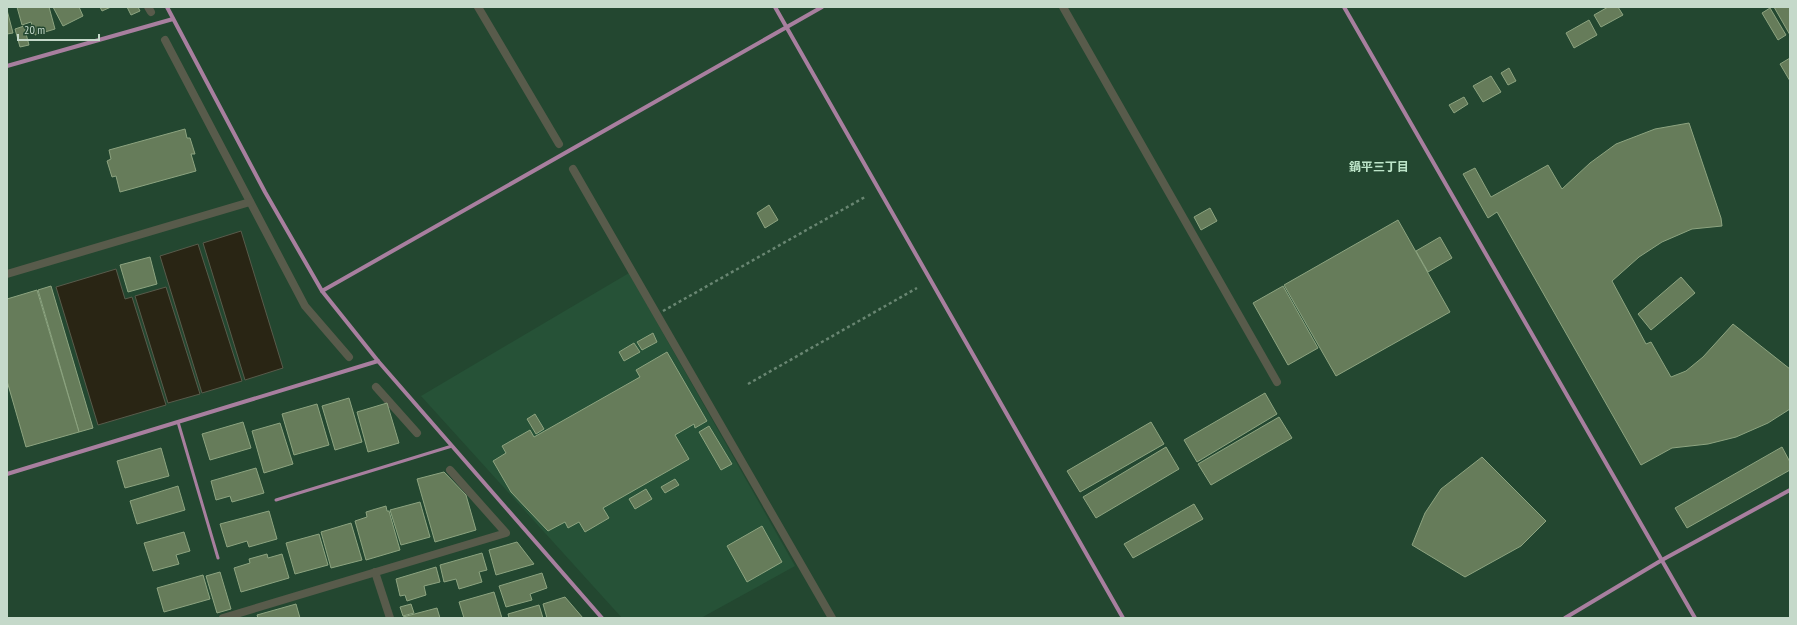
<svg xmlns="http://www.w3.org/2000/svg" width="1797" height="625" font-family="'PT Sans Narrow','Noto Sans JP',sans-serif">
<rect width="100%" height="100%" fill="#234730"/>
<polygon fill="#265237" points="629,273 795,566 701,618 622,618 421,396"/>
<g fill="#292514" stroke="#585b4b">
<polygon points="241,231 283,368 245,380 203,243"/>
<polygon points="198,244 242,381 202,393 160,256"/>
<polygon points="116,269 125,299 132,297 166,405 98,425 56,287"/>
<polygon points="166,287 200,394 168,403 135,296"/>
</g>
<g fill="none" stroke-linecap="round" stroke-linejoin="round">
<g stroke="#585b4b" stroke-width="8">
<polyline points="148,7 151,12"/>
<polyline points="478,7 559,144"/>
<polyline points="1063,7 1277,382"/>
<polyline points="165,40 305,306 349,357"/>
<polyline points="573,169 832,618"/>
<polyline points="7,274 250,202"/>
<polyline points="376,387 417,433"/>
<polyline points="375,572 390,618"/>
<polyline points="223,618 506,533 450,470"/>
</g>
</g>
<g fill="#667c5a" stroke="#8da480">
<polygon points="17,7 49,7 55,29 35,35 31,22 22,25"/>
<polygon points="53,7 79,7 83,16 63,26"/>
<polygon points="100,7 111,7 102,11"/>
<polygon points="127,7 138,7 140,11 131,15"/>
<polygon points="1608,7 1618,7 1623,15 1601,27 1594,15"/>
<polygon points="1774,7 1790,7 1790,35"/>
<polygon points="1770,8 1786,35 1778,40 1762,13"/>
<polygon points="7,10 13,33 7,34"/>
<polygon points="1589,20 1597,35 1574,48 1566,33"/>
<polygon points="24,26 29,45 20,47 15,29"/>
<polygon points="1790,58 1790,81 1780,64"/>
<polygon points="1509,68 1516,81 1508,85 1501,73"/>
<polygon points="1491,76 1501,92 1483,102 1473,86"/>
<polygon points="1464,97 1468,104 1454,113 1449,105"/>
<polygon points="1689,123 1721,218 1722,226 1692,229 1662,242 1639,257 1612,281 1646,344 1651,342 1671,377 1686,371 1703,357 1733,324 1790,369 1790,409 1768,423 1736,437 1708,444 1672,448 1641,465 1497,212 1488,218 1463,174 1475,168 1491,197 1548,165 1562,189 1590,163 1616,144 1655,129"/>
<polygon points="185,129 187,138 190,138 195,154 191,154 196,171 120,192 116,176 112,177 107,161 111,159 109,150"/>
<polygon points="769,205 778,220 765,228 757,213"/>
<polygon points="1210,208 1217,221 1201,230 1194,217"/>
<polygon points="1398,220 1450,312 1336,376 1284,285"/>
<polygon points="1440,237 1452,258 1428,272 1416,251"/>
<polygon points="150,257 157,284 128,292 120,265"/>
<polygon points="1681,277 1695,293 1651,330 1638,314"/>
<polygon points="51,286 93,428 79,432 38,290"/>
<polygon points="1283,286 1318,348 1288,365 1253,303"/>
<polygon points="37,290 79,432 26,447 7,381 7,299"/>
<polygon points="653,333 657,342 642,350 637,342"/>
<polygon points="634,343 640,352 624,361 619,352"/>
<polygon points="667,352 707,421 695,428 694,424 675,435 689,459 603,508 609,518 585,532 579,522 568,528 565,522 548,531 511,492 493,461 506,453 502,446 530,430 534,437 640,377 636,370"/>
<polygon points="1265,393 1277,414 1197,462 1184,440"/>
<polygon points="349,398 362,442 335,450 322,406"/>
<polygon points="387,403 399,443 368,452 357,412"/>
<polygon points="317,404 329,445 294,455 282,414"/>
<polygon points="535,414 544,429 536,434 527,419"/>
<polygon points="1279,417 1292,438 1211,485 1198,464"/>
<polygon points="243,422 251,448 210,460 202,434"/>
<polygon points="1151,422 1164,444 1080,492 1067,471"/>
<polygon points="280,423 293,464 264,473 252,431"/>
<polygon points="709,426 732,464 721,470 699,432"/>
<polygon points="1166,447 1179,469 1096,518 1083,497"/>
<polygon points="1782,447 1790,462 1790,470 1687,528 1675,508"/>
<polygon points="161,448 169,476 125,488 117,461"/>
<polygon points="1482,457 1546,521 1521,546 1465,577 1412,545 1425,513 1441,489"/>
<polygon points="256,468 264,493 232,502 230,496 216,500 211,481"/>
<polygon points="444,472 466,495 476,530 435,542 417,479"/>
<polygon points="675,479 679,485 665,493 661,487"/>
<polygon points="178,486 185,510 137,524 130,501"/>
<polygon points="646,489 652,499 635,509 629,499"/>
<polygon points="420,502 430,537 401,545 390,510"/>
<polygon points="1194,504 1203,519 1133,558 1124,544"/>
<polygon points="386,506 387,511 389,511 400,550 366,560 355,521 367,517 366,512"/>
<polygon points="269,511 277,539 249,547 247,541 227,547 220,524"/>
<polygon points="351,523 362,560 331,568 321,532"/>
<polygon points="762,526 782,562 747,582 727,546"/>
<polygon points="184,532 190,551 176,555 179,564 153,571 144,543"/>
<polygon points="319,534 328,565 295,574 286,543"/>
<polygon points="517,542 534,564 496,575 489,550"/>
<polygon points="482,553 487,570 479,572 482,582 459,589 456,579 444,582 440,565"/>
<polygon points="267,554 268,558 282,554 289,578 241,592 234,568 250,563 249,559"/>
<polygon points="436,567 440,582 424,586 426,595 407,601 405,595 400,596 396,579"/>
<polygon points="220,572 231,609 217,613 206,576"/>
<polygon points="542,573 547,588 530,594 532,600 506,607 499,586"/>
<polygon points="203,575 210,599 164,612 157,588"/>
<polygon points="494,592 502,618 464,618 459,602"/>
<polygon points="565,597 583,618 547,618 543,604"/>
<polygon points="296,604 300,618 258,618 257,615"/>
<polygon points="411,604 414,613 403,616 400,607"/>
<polygon points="539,605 543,618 509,618 508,614"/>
<polygon points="437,608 440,618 403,618 403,617"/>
</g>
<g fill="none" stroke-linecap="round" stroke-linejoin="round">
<g stroke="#698672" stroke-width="2.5" stroke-dasharray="3 3" stroke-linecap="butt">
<polyline points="663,311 865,197"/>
<polyline points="748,384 917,288"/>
</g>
<g stroke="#a87f9f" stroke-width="3">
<polyline points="178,422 218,558"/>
<polyline points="276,500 452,446"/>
</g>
<g stroke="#a87f9f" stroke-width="4">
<polyline points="167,7 265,192 322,291 378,361 602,618"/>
<polyline points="775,7 1123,618"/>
<polyline points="1344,7 1695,618"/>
<polyline points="7,66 173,19"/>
<polyline points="322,291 822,7"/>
<polyline points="7,474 378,361"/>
<polyline points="1565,618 1662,560 1790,490"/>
</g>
</g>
<g text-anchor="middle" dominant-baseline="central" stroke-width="3" stroke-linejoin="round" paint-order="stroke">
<g font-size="12" font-weight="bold" fill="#bde5c9" stroke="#234730">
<text x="1379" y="166">鍋平三丁目</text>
</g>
</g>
<rect width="1797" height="625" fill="none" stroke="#c5d9ca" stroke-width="16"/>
<path d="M18 34v6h81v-6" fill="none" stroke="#c5d9ca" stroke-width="2"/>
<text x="24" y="34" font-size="12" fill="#c5d9ca" stroke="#234730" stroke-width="3" paint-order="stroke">20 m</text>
</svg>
